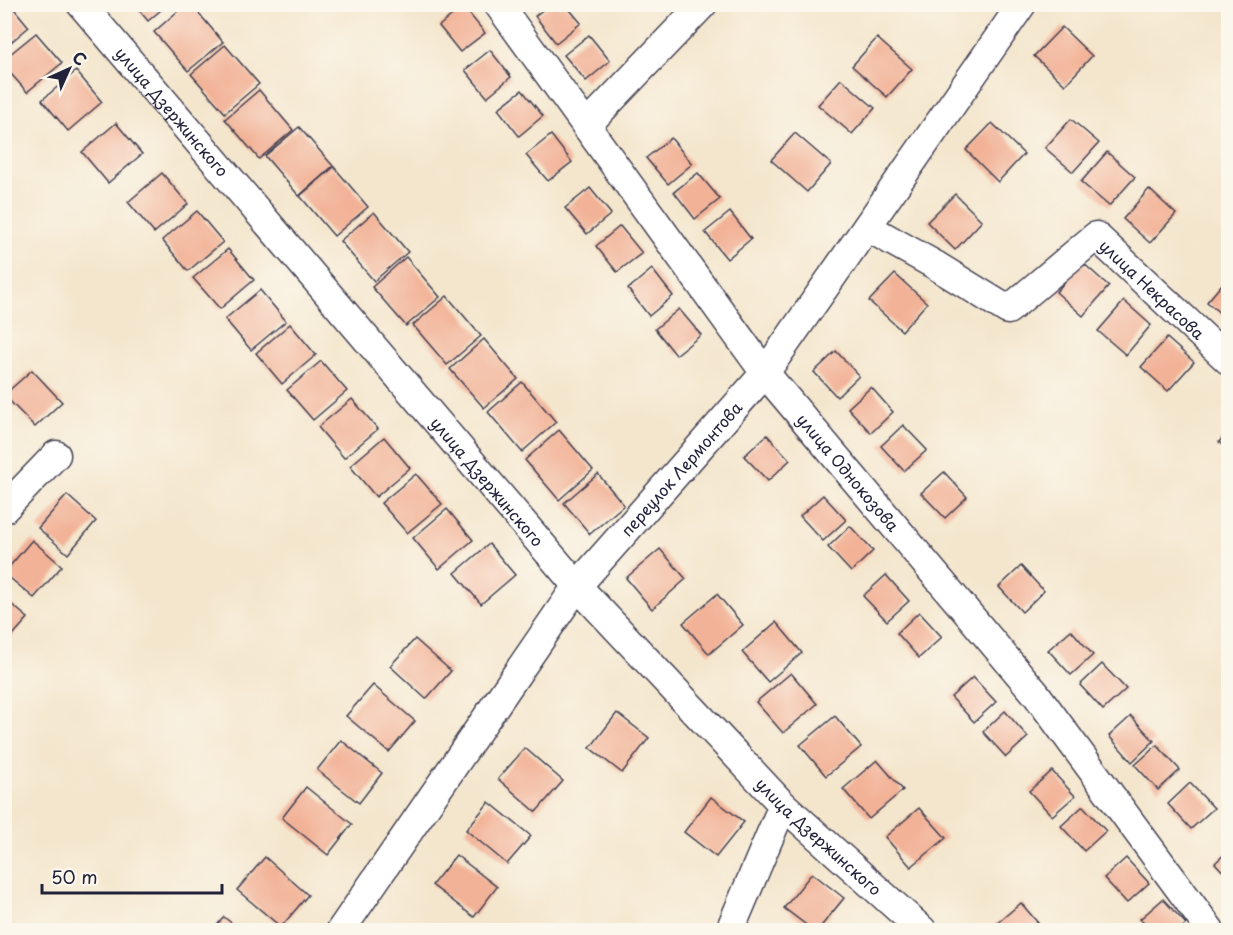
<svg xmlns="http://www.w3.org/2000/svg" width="1233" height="935" font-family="'Playpen Sans',sans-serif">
<rect width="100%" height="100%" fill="#fbf7ec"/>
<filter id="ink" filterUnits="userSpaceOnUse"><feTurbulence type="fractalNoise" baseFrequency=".0167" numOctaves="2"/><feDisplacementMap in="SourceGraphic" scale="12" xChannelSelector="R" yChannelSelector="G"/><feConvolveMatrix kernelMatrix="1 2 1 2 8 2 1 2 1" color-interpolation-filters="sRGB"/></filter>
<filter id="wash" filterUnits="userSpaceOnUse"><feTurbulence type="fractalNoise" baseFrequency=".008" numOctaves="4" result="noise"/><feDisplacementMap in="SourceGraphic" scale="24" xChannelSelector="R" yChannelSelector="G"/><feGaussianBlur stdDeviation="1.35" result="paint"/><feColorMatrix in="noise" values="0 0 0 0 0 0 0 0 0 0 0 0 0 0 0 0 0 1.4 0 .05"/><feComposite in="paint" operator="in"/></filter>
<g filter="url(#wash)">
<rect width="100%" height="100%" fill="#f4e6cd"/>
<g id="blocks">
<g fill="#f2b297">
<polygon points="134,4 168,4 148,21"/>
<polygon points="186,4 191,4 223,42 188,71 154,32"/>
<polygon points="550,4 565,4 581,23 556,43 535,16"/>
<polygon points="4,5 11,5 29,27 4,48"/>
<polygon points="463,6 485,33 460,52 439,26"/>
<polygon points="1062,27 1092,56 1065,85 1034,56"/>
<polygon points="36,33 62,63 27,92 4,66 4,59"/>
<polygon points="589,35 610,61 586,81 564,55"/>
<polygon points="877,38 912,69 887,97 852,66"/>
<polygon points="225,45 259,84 225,113 191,74"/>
<polygon points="490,50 511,77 487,97 465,70"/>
<polygon points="76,71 102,102 68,131 42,100"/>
<polygon points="841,79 875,108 852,134 818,105"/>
<polygon points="259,90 293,130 259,159 225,119"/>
<polygon points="522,90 543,116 519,136 498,109"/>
<polygon points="1071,119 1099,143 1073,172 1045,148"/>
<polygon points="116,123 142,154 108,183 82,152"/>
<polygon points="992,123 1024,154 998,182 966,150"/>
<polygon points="299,127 333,166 299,196 265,156"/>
<polygon points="795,133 831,164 807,192 771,160"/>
<polygon points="551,135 572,162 548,181 526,155"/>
<polygon points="671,138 692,164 668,184 646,158"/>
<polygon points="1107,152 1135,177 1109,206 1081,182"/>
<polygon points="334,167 368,207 334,236 300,196"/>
<polygon points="162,173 188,204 154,233 128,202"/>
<polygon points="698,173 720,199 695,219 674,192"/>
<polygon points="590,188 611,214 587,234 565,208"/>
<polygon points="1149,189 1176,214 1150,243 1123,219"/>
<polygon points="955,194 982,221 955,250 927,222"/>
<polygon points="197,211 223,242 188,271 162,240"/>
<polygon points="374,212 408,252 374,281 340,241"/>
<polygon points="730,212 751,239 727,259 705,232"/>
<polygon points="620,226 642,253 617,272 596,246"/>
<polygon points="228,249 254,280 220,309 193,278"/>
<polygon points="406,257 440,297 406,326 372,287"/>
<polygon points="1082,262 1109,286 1083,316 1056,292"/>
<polygon points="652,269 673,296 649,316 628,289"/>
<polygon points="895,274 927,303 902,331 869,301"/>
<polygon points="1228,277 1228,320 1207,302"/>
<polygon points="260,290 286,321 251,350 225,319"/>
<polygon points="447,296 481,336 447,365 413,325"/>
<polygon points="1124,301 1151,325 1126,355 1098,331"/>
<polygon points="679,309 701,335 676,355 655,329"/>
<polygon points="290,324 316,355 282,384 256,353"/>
<polygon points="1167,338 1194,362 1168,391 1141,367"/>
<polygon points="484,339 518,379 484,408 450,369"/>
<polygon points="836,351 859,376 837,397 814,372"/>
<polygon points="321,361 347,391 313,420 287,390"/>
<polygon points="32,370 62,402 35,427 4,395"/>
<polygon points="522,382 556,422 522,452 488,412"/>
<polygon points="871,387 893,412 871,433 848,408"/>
<polygon points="352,399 378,429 344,458 318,427"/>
<polygon points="903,425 927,450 904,471 881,446"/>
<polygon points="559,430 593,470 559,500 525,460"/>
<polygon points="1228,431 1228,451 1219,442"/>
<polygon points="767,435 790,460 768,481 744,456"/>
<polygon points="384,437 410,468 376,497 350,466"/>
<polygon points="944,472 967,497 945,518 921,493"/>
<polygon points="416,474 442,504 407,533 381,503"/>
<polygon points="598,474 624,505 590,534 564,503"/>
<polygon points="67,495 96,521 68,554 38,528"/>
<polygon points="823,495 846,520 823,541 800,516"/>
<polygon points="447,509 473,540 439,569 413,538"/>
<polygon points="850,526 873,551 851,572 828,547"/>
<polygon points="32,540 62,566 34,598 4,573"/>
<polygon points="489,544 515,575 481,604 455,573"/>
<polygon points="660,549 686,579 652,609 626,578"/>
<polygon points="1021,566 1044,591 1022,612 999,587"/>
<polygon points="886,575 909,601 887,621 863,596"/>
<polygon points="717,594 743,625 709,654 683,623"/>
<polygon points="4,598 28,618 4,645"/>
<polygon points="919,612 942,637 919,658 897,633"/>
<polygon points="776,622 802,653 768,682 742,652"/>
<polygon points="1071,630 1093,655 1071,675 1048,650"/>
<polygon points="415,639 451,671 426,699 390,666"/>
<polygon points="1102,664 1126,689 1103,710 1080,685"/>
<polygon points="791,673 817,704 783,733 756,702"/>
<polygon points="973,677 996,702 974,722 951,697"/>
<polygon points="373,685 415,721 389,752 346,716"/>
<polygon points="1005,711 1028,737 1006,757 983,732"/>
<polygon points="617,713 649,738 622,773 590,748"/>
<polygon points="835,716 861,747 826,776 800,745"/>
<polygon points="1131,716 1154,741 1132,762 1109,736"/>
<polygon points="341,740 382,773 359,803 317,770"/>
<polygon points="1157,745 1180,770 1158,790 1135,765"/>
<polygon points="525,748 563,781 536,812 498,779"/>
<polygon points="877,760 903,790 869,819 843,789"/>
<polygon points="1052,771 1075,796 1052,816 1029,791"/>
<polygon points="1190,783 1214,808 1191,829 1168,804"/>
<polygon points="306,787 352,824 328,855 282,818"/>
<polygon points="711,797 744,822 716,857 684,832"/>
<polygon points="489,802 531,836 507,864 466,830"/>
<polygon points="1083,806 1106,831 1084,851 1061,826"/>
<polygon points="919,808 946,838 911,867 885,837"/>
<polygon points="1228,851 1228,877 1215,863"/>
<polygon points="456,855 497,887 474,917 432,885"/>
<polygon points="265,857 308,895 281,927 237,890"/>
<polygon points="1126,858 1149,883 1127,903 1104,878"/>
<polygon points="812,873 844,898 818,930 813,930 784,908"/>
<polygon points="1163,899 1186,924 1179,930 1151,930 1140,919"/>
<polygon points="1021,903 1044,930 989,930"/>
<polygon points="224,917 240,930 213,930"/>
</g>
</g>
</g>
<g filter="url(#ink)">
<use href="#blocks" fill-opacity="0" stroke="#423f51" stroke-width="1.5"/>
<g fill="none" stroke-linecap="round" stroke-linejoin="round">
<defs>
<g id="street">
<path id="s1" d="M81,4L577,586L783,805L922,930"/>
<path id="s2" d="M498,4L765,373L1036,694L1210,930"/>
<polyline points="586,126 703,4"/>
<path id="s3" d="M867,227L935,265L1008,310L1096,236L1228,360"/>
<polyline points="4,509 56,455"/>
<path id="s4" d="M341,930L577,586L765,373L1022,4"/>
<polyline points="730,930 783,805"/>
</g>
</defs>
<use href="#street" stroke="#423f51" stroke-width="31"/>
<use href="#street" stroke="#fff" stroke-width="28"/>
</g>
</g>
<g text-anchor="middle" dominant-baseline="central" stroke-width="4.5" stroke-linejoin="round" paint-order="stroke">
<g font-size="16" fill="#22223b" stroke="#fbf7ec">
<text stroke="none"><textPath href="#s1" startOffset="141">улица Дзержинского</textPath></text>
<text stroke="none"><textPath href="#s3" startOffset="356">улица Некрасова</textPath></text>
<text stroke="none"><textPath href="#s4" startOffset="574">переулок Лермонтова</textPath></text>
<text stroke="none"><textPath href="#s2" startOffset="585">улица Однокозова</textPath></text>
<text stroke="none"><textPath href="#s1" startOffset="627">улица Дзержинского</textPath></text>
<text stroke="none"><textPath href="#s1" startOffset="1113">улица Дзержинского</textPath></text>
</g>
</g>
<rect width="1233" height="935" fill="none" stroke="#fbf7ec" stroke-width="24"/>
<g transform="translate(69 69) rotate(45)" stroke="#fbf7ec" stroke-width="4.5" paint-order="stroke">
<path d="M0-4.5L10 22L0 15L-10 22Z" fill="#22223b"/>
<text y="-9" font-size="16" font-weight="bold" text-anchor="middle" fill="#22223b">С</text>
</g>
<path d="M42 884v9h180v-9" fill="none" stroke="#22223b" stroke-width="3"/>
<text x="51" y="884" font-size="18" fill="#22223b" stroke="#fbf7ec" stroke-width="4.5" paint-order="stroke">50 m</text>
</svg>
